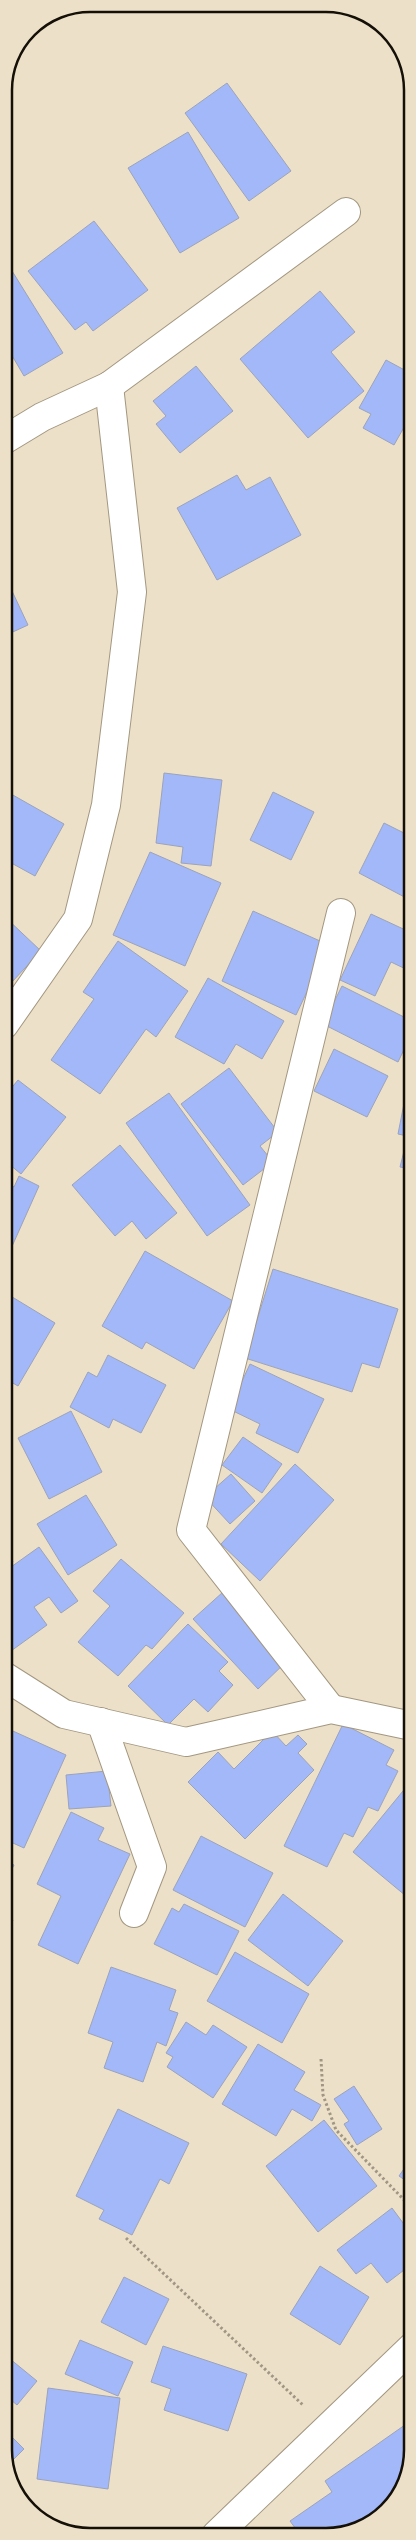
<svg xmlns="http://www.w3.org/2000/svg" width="416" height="2540" font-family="'Open Sans',sans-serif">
<rect width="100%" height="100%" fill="#ede0c8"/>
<g fill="#a3b8f9" stroke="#9ba3bb">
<polygon points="227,83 291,171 249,201 185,113"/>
<polygon points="188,132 239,218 180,253 128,168"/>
<polygon points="94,221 148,290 93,331 86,322 75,330 28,271"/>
<polygon points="4,258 63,353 24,376 7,347 4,349"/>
<polygon points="320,291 355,332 331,352 364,391 308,438 240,359"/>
<polygon points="386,360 412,374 412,413 394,445 363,428 371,414 359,408"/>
<polygon points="196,366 233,411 180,453 156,424 166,416 153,401"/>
<polygon points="237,475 246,490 270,477 301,535 217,580 177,508"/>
<polygon points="4,574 28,625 4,636"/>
<polygon points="164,773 222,780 211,866 181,863 183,847 156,843"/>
<polygon points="4,790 64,824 35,876 4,859"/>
<polygon points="273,792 314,812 291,860 250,840"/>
<polygon points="384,823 412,837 412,901 359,873"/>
<polygon points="150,852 221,883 185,966 113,935"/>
<polygon points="253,911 329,945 296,1015 222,981"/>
<polygon points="371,914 412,933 412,972 391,962 375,996 340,980"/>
<polygon points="4,916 41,951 11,983 4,977"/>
<polygon points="118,941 188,991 156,1037 146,1029 100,1094 51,1060 94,999 83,992"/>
<polygon points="208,978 284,1021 262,1059 236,1044 224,1064 175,1037"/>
<polygon points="342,986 412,1021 412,1033 398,1062 323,1024"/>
<polygon points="334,1049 388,1076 367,1117 314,1091"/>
<polygon points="229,1068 278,1132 260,1146 273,1162 243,1185 181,1104"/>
<polygon points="409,1078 412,1079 412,1137 398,1134"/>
<polygon points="18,1080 66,1117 21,1174 4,1160 4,1097"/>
<polygon points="169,1093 250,1205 207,1236 126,1123"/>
<polygon points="120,1145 177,1213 146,1239 132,1221 115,1236 72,1185"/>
<polygon points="404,1151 412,1153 412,1169 400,1167"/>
<polygon points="19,1176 39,1186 5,1262 4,1182 14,1187"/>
<polygon points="145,1251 233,1301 194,1369 146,1342 142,1349 102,1326"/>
<polygon points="273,1269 398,1309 379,1368 362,1363 352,1392 245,1358"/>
<polygon points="4,1292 55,1323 18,1386 4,1378"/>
<polygon points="108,1355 166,1385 141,1433 113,1419 109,1428 70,1407 88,1372 97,1377"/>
<polygon points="250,1364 324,1399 298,1453 256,1433 260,1424 229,1409"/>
<polygon points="71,1411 102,1472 49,1499 18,1438"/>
<polygon points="243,1437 282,1464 262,1493 222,1465"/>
<polygon points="295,1464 334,1500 260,1581 221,1544"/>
<polygon points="231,1474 255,1501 230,1524 205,1497"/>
<polygon points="86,1495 117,1545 68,1575 37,1524"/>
<polygon points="4,1542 13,1562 4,1566"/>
<polygon points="39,1547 78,1601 61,1613 49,1597 34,1607 47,1625 4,1656 4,1572"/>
<polygon points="121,1559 184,1613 152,1649 146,1645 118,1676 78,1642 110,1606 93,1591"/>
<polygon points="223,1592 287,1661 258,1689 193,1619"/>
<polygon points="188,1624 228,1662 219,1671 233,1685 208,1712 194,1699 168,1725 128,1686"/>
<polygon points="343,1724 394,1750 386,1765 398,1771 378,1811 368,1807 353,1837 344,1833 327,1867 284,1846"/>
<polygon points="4,1727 66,1755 24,1848 4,1839"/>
<polygon points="272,1731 286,1746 298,1735 307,1744 298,1753 314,1770 245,1839 188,1782 218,1752 234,1769"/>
<polygon points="107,1771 111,1806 69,1809 66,1775"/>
<polygon points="412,1780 412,1901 353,1852"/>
<polygon points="71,1812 104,1828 98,1840 130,1854 78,1964 38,1945 61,1896 37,1884"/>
<polygon points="201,1836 273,1873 245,1927 173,1890"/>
<polygon points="4,1859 14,1865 4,1884"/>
<polygon points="283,1894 343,1941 308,1986 248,1940"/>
<polygon points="184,1904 239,1931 217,1975 154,1944 172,1908 179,1912"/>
<polygon points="4,1915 13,1920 4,1937"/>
<polygon points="235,1952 309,1994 282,2043 207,2001"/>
<polygon points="111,1967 176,1990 169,2010 178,2013 166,2046 157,2042 143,2082 104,2068 113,2042 88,2033"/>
<polygon points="186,2022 206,2035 213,2025 247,2047 213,2098 167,2067 173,2057 166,2053"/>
<polygon points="258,2044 305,2072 294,2090 321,2105 312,2121 292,2109 276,2136 222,2104"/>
<polygon points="354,2086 382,2129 357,2145 344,2124 349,2121 334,2099"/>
<polygon points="118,2109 189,2143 169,2184 160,2179 132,2235 99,2219 104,2210 76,2196"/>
<polygon points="324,2120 377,2186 318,2232 266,2166"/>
<polygon points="412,2157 412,2185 399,2176"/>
<polygon points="392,2208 412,2235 412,2264 387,2283 371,2263 356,2274 337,2250"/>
<polygon points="320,2266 369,2297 340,2345 290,2314"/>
<polygon points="124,2277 169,2299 146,2345 101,2322"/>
<polygon points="80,2340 133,2362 118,2396 65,2374"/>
<polygon points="163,2346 247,2374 228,2431 164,2410 171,2389 151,2382"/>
<polygon points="4,2354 37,2381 17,2405 4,2394"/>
<polygon points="48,2388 120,2398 108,2489 37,2479"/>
<polygon points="412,2420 412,2455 387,2511 331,2536 301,2536 290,2521 332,2492 325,2481"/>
<polygon points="4,2429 24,2449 8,2465 4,2455"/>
</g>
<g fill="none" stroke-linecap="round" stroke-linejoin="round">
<defs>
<g id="street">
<polyline points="4,440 42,417 109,386 346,212"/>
<polyline points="4,1025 78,919 106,805 132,592 109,386"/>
<polyline points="4,1676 64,1714 186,1742 331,1709 412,1726"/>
<polyline points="331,1709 191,1530 341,913"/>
<polyline points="101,1722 152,1867 134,1913"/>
<polyline points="216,2535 412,2347"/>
</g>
</defs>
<use href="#street" stroke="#a39781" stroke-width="30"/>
<g stroke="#a09684" stroke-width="3" stroke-dasharray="2.5 2.5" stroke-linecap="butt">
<polyline points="321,2059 323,2095 336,2130 412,2208"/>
<polyline points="126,2238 304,2406"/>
</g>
<use href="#street" stroke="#fff" stroke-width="28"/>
</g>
<path d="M0 0H416V2540H0ZM90 12H326A78 78 0 0 1 404 90V2450A78 78 0 0 1 326 2528H90A78 78 0 0 1 12 2450V90A78 78 0 0 1 90 12Z" fill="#ede0c8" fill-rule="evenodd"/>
<path fill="none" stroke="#141008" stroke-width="2.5" d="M90 12H326A78 78 0 0 1 404 90V2450A78 78 0 0 1 326 2528H90A78 78 0 0 1 12 2450V90A78 78 0 0 1 90 12Z"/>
</svg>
